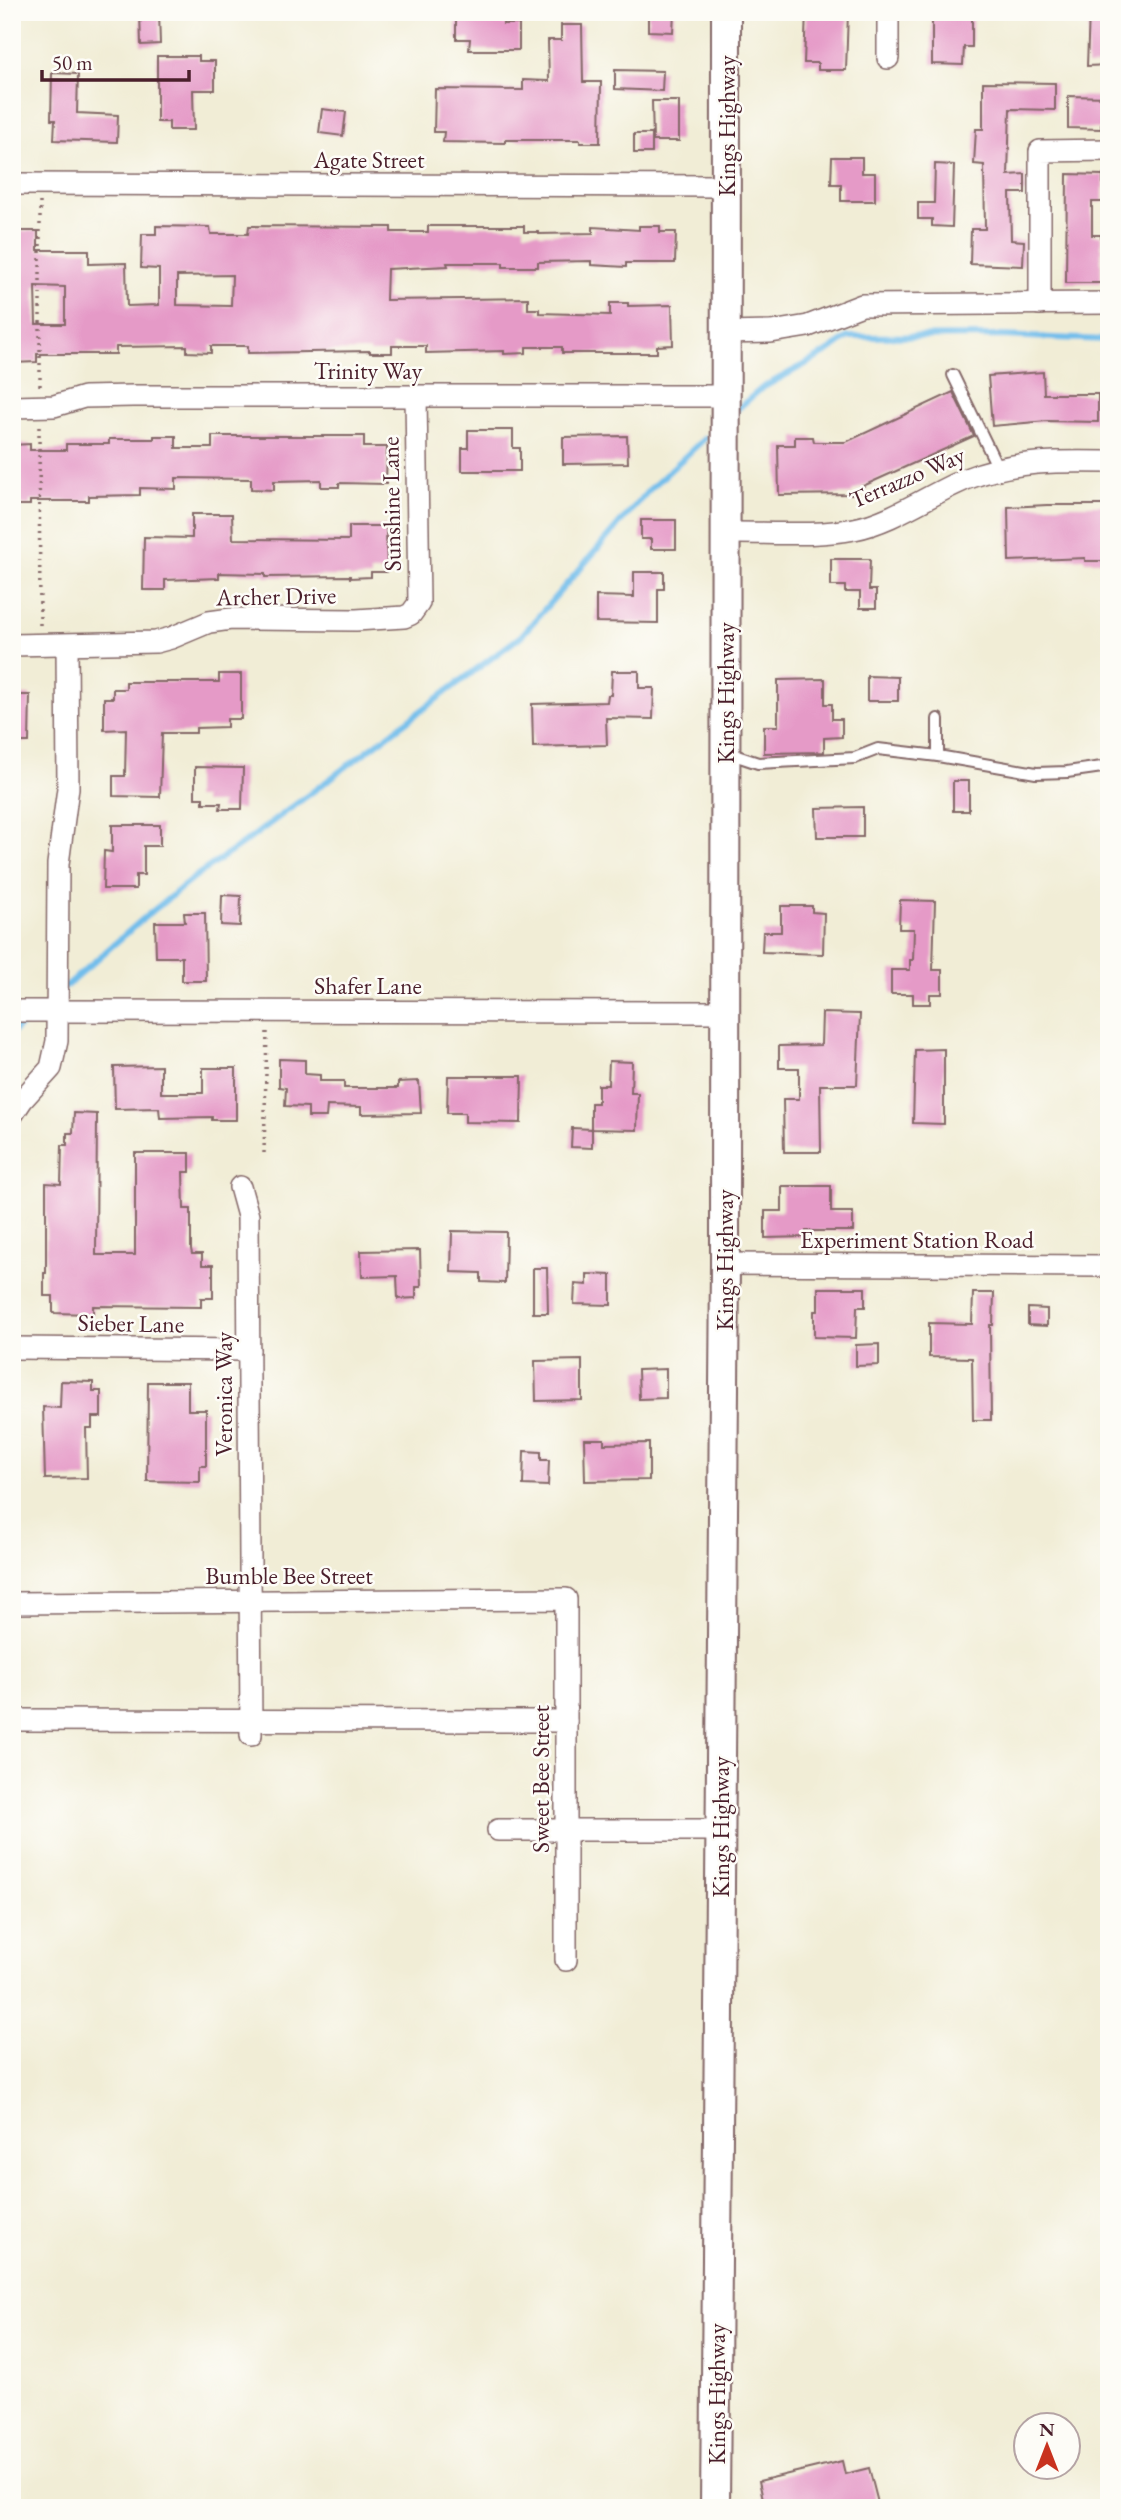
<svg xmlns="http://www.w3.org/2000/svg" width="1121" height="2520" font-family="'EB Garamond',serif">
<rect width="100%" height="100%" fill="#fdfcf7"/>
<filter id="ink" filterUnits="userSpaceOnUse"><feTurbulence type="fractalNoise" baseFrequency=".0143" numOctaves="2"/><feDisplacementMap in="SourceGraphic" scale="14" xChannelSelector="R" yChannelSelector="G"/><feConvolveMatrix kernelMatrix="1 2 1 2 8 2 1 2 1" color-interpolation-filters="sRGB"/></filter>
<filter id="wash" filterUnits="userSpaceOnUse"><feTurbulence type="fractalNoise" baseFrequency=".00686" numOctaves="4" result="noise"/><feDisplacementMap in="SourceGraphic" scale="28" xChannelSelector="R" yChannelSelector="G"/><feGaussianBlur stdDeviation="1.57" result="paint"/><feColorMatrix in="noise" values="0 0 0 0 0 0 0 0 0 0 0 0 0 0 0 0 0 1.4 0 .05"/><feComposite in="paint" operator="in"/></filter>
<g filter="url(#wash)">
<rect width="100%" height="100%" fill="#f1edd6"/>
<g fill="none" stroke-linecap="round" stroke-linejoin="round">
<g stroke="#71bdeb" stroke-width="6">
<polyline points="735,411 762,388 829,351 848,337 1000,336 1109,340"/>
<polyline points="64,988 144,918 196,876 248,840 521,636 649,490 705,438"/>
<polyline points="12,1033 29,1018"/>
</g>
</g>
<g id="blocks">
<g fill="#e59ac7" fill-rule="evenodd">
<polygon points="140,12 159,12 160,44 141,45"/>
<polygon points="466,12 503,12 503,24 519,24 519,50 469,50 470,39 456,39 456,18 466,18"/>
<polygon points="648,12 674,12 673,32 648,31"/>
<polygon points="806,12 848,12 846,70 818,70 818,63 804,63"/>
<polygon points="932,12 972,12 972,47 964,47 963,65 932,64"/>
<polygon points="1089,12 1109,12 1109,65 1087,66"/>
<polygon points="561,25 582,25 583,82 601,82 600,143 580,143 580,140 505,140 505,143 443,142 444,132 434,132 435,89 523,90 523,80 549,81 548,40 561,40"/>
<polygon points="157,56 199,56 199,61 215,61 215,90 193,90 194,130 169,130 169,122 157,122"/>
<polygon points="615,70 663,71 662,91 615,89"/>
<polygon points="52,73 78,74 77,113 118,115 117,142 54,140 55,120 51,120"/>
<polygon points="983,82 1055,83 1055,110 1010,109 1008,175 1025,174 1025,193 1010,193 1011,240 1024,241 1023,266 970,264 971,229 985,229 984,165 974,164 976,129 983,129"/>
<polygon points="1068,96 1109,97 1109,124 1101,124 1101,129 1068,128"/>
<polygon points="652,101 679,101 679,141 653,141"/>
<polygon points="322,109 346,112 343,136 319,133"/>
<rect x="634" y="134" width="18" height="19"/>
<polygon points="832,157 862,157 862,173 875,173 875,201 841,201 841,184 831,184"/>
<polygon points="935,164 954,165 952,227 932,226 932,219 918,219 918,203 934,203"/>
<polygon points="1067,174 1103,175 1103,202 1092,202 1092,235 1101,235 1101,283 1066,283"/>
<path d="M156,226L210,227L211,234H248L249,226L391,227V232H428V226H524V232H539V234L593,233V227L639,230V226H660V232H676L675,263H626V267L591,265V261L538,262V267H503V263H447L448,266L387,269L386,300L528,298V309H539V313L610,315V303H628V306L672,305L673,345L657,346V353H562V347H526V353L504,354V351L426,353V346H392V353H370V351L248,353V346H211V353L187,352V346L116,347V354H37V362L12,363V231H38V250H89V264L126,263L127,306L159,305V269L141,268L142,234H156ZM232,275L231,306L177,305V276ZM35,286L65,287V324H36Z"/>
<polygon points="1043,372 1044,394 1098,394 1098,422 1047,421 992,426 988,376"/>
<polygon points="953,392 974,436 852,491 852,494 779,495 778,445 795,445 795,437 813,437 814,442 846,442"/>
<polygon points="468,430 513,430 513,448 520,448 520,471 462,471 462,448 468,448"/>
<polygon points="154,436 176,436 176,448 212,448 212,436 364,436 364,447 387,447 386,484 339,483 339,487 321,487 321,480 274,481 274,490 251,489 251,479 176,478 176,489 140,488 140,495 89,496 89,501 30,501 30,505 12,505 12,445 30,444 30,450 66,450 66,444 109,444 109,439 154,439"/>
<polygon points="627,436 628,463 563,464 563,437"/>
<polygon points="1047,505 1109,505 1109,561 1085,561 1085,558 1009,561 1008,507"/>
<polygon points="192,514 232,514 233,539 349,540 349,526 386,526 387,572 371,572 371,577 350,578 350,576 265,577 265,574 219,573 219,578 165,580 165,590 143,590 144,537 192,538"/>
<polygon points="641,520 676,520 676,549 651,549 651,539 641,539"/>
<polygon points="831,559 870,559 869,590 876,590 876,608 860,608 860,592 845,592 845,586 831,586"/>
<polygon points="634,572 664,572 664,589 658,589 658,623 596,622 596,596 634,597"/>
<polygon points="612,671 639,671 639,688 654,688 653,719 606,718 607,745 533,747 532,704 607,702 608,695 611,695"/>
<polygon points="219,674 241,674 241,719 227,719 227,727 196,728 196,733 162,733 160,797 113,796 113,776 125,776 126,729 104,730 104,698 113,698 113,689 126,689 126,682 219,682"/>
<polygon points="867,676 898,677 898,701 867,701"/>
<polygon points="825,679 825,704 832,704 832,719 842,719 842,737 824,738 824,752 764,753 764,726 778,726 778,680"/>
<polygon points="12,695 30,695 29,742 12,742"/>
<polygon points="195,767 243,768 242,809 220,809 221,803 203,803 203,798 195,798"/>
<rect x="953" y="781" width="16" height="30"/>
<polygon points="863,807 863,837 817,837 816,808"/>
<polygon points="112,825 160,825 160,846 144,846 144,875 136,875 136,889 103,889 104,851 112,852"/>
<polygon points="222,895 241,896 240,926 221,925"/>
<polygon points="900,900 935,901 933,970 942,970 942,994 930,994 930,1004 913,1004 913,994 891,994 891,970 910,970 910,960 913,960 914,929 899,929"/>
<polygon points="781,906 812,906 812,912 824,913 823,954 762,952 763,932 781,932"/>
<polygon points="184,913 205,913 206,981 182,981 182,957 156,957 155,922 185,922"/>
<polygon points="822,1013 860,1014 857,1085 820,1085 821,1152 784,1152 783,1099 799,1099 799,1068 779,1068 779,1046 821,1045"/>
<polygon points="944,1049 944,1124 913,1123 915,1050"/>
<polygon points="279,1059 305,1060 305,1074 320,1075 320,1081 344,1081 344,1088 398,1088 398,1082 419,1081 421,1113 361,1114 361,1107 327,1106 326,1117 308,1117 308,1107 285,1106 286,1088 279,1087"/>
<polygon points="609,1061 632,1062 631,1093 638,1093 637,1130 591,1129 591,1103 598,1103 598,1085 608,1085"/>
<polygon points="161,1066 161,1093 203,1093 203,1068 236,1068 236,1120 212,1120 212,1117 160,1118 159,1108 115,1109 114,1067"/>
<polygon points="448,1076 522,1076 521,1123 465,1122 465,1113 447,1113"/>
<polygon points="74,1113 97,1114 96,1255 135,1255 135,1153 190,1153 190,1172 183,1172 184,1209 191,1209 191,1249 192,1254 202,1254 202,1265 213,1265 213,1298 201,1298 201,1307 93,1306 93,1314 53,1313 53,1296 44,1296 44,1273 46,1273 46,1183 61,1184 62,1145 67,1145 67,1133 73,1133"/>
<polygon points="572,1128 592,1129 592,1148 571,1147"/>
<polygon points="782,1186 831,1186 831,1212 853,1212 853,1231 806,1231 806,1237 765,1238 765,1211 782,1211"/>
<polygon points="452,1231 506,1232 505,1283 481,1282 481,1273 451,1272"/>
<polygon points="420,1250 421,1287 416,1287 416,1298 398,1299 397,1276 362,1277 361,1251"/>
<polygon points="533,1268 547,1268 548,1313 533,1313"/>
<polygon points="587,1274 611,1275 611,1305 574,1304 575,1284 587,1285"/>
<polygon points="818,1288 865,1288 865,1307 857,1307 856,1338 814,1337 814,1311 818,1311"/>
<polygon points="973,1293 994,1293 993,1325 990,1325 991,1420 973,1420 972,1358 929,1357 929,1323 972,1324"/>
<polygon points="1028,1308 1047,1309 1047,1326 1028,1325"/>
<polygon points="879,1344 879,1365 856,1366 856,1345"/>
<polygon points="582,1360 582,1400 536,1401 535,1361"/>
<polygon points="666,1369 666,1398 639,1399 638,1370"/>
<polygon points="61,1381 93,1382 93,1391 101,1391 101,1417 92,1417 92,1428 86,1428 87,1478 45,1479 43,1407 60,1408"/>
<polygon points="148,1382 188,1382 188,1410 206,1410 206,1466 200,1466 200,1482 147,1481"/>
<polygon points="584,1439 604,1439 604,1444 649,1443 649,1480 585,1481"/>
<polygon points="524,1451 541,1452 541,1460 549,1460 548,1486 523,1485"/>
<polygon points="842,2461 845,2474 869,2468 878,2503 860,2508 765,2508 759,2481"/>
</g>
</g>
</g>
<g filter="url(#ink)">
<use href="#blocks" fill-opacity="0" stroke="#846767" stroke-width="2"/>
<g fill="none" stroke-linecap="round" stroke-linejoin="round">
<defs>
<g id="lane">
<polyline points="953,375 998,468"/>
<polyline points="727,750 737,756 758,763 855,758 878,749 938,756 1036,773 1067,772 1109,766"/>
<polyline points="938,756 938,719"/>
</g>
<g id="street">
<polyline points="888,58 888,12"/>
<polyline points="12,184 726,186"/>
<polyline points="1040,304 1040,151 1109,150"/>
<polyline points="725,333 771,332 808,326 862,305 1109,303"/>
<polyline points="12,407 54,406 84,397 133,396 724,396"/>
<path d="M725,533C765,532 815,537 854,529C892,522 930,494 966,479C1013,460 1060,461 1109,462"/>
<polyline points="12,645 156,642 171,638 209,622 231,619 356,620 404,617 411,614 419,603 416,396"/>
<polyline points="12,1011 724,1012"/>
<polyline points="12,1115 22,1100 51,1068 57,1041 58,864 68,788 67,645"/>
<polyline points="240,1187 248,1216 251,1735"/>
<polyline points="725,1264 1109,1266"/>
<polyline points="12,1348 249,1350"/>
<polyline points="12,1603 566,1599 566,1960"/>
<polyline points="12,1720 566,1721"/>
<polyline points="498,1830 720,1830"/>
</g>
<polyline id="secondary" points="715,2508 725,1264 726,12"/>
</defs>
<use href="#lane" stroke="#846767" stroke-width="14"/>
<use href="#street" stroke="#846767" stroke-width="24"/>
<use href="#secondary" stroke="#846767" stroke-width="32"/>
<g stroke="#846767" stroke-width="3.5" stroke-dasharray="2 5" stroke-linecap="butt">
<polyline points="40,202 40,387"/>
<polyline points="39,427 40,625"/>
<polyline points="264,1153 267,1032"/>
</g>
<use href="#lane" stroke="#fff" stroke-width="10"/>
<use href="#street" stroke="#fff" stroke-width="21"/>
<use href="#secondary" stroke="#fff" stroke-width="28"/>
</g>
</g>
<g text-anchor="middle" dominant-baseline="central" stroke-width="5" stroke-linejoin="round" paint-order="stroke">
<g font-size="24" fill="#4a1f2b" stroke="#fdfcf7">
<text transform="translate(726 126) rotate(-90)">Kings Highway</text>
<text x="369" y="159">Agate Street</text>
<text x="368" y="370">Trinity Way</text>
<text transform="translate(907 477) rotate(-23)">Terrazzo Way</text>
<text transform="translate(391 504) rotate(-91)">Sunshine Lane</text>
<text transform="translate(276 596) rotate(-1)">Archer Drive</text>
<text transform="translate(725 693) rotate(-90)">Kings Highway</text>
<text x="368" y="985">Shafer Lane</text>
<text x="917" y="1239">Experiment Station Road</text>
<text transform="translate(724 1260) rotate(-90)">Kings Highway</text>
<text transform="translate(131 1323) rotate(1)">Sieber Lane</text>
<text transform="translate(223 1394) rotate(-90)">Veronica Way</text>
<text x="289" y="1575">Bumble Bee Street</text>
<text transform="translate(540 1779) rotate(-90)">Sweet Bee Street</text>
<text transform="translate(720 1827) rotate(-90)">Kings Highway</text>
<text transform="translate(716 2394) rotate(-90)">Kings Highway</text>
</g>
</g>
<rect width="1121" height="2520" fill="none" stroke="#fdfcf7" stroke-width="42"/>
<g transform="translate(1047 2446)"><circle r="33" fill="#fdfcf7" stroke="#b5a4a5" stroke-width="2"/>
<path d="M0-5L12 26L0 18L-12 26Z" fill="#c8321e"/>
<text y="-10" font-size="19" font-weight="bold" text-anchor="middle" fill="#4a1f2b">N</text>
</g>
<path d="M42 70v10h147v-10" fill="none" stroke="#4a1f2b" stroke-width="3.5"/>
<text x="52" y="70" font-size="21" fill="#4a1f2b" stroke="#fdfcf7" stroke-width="5" paint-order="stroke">50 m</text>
</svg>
